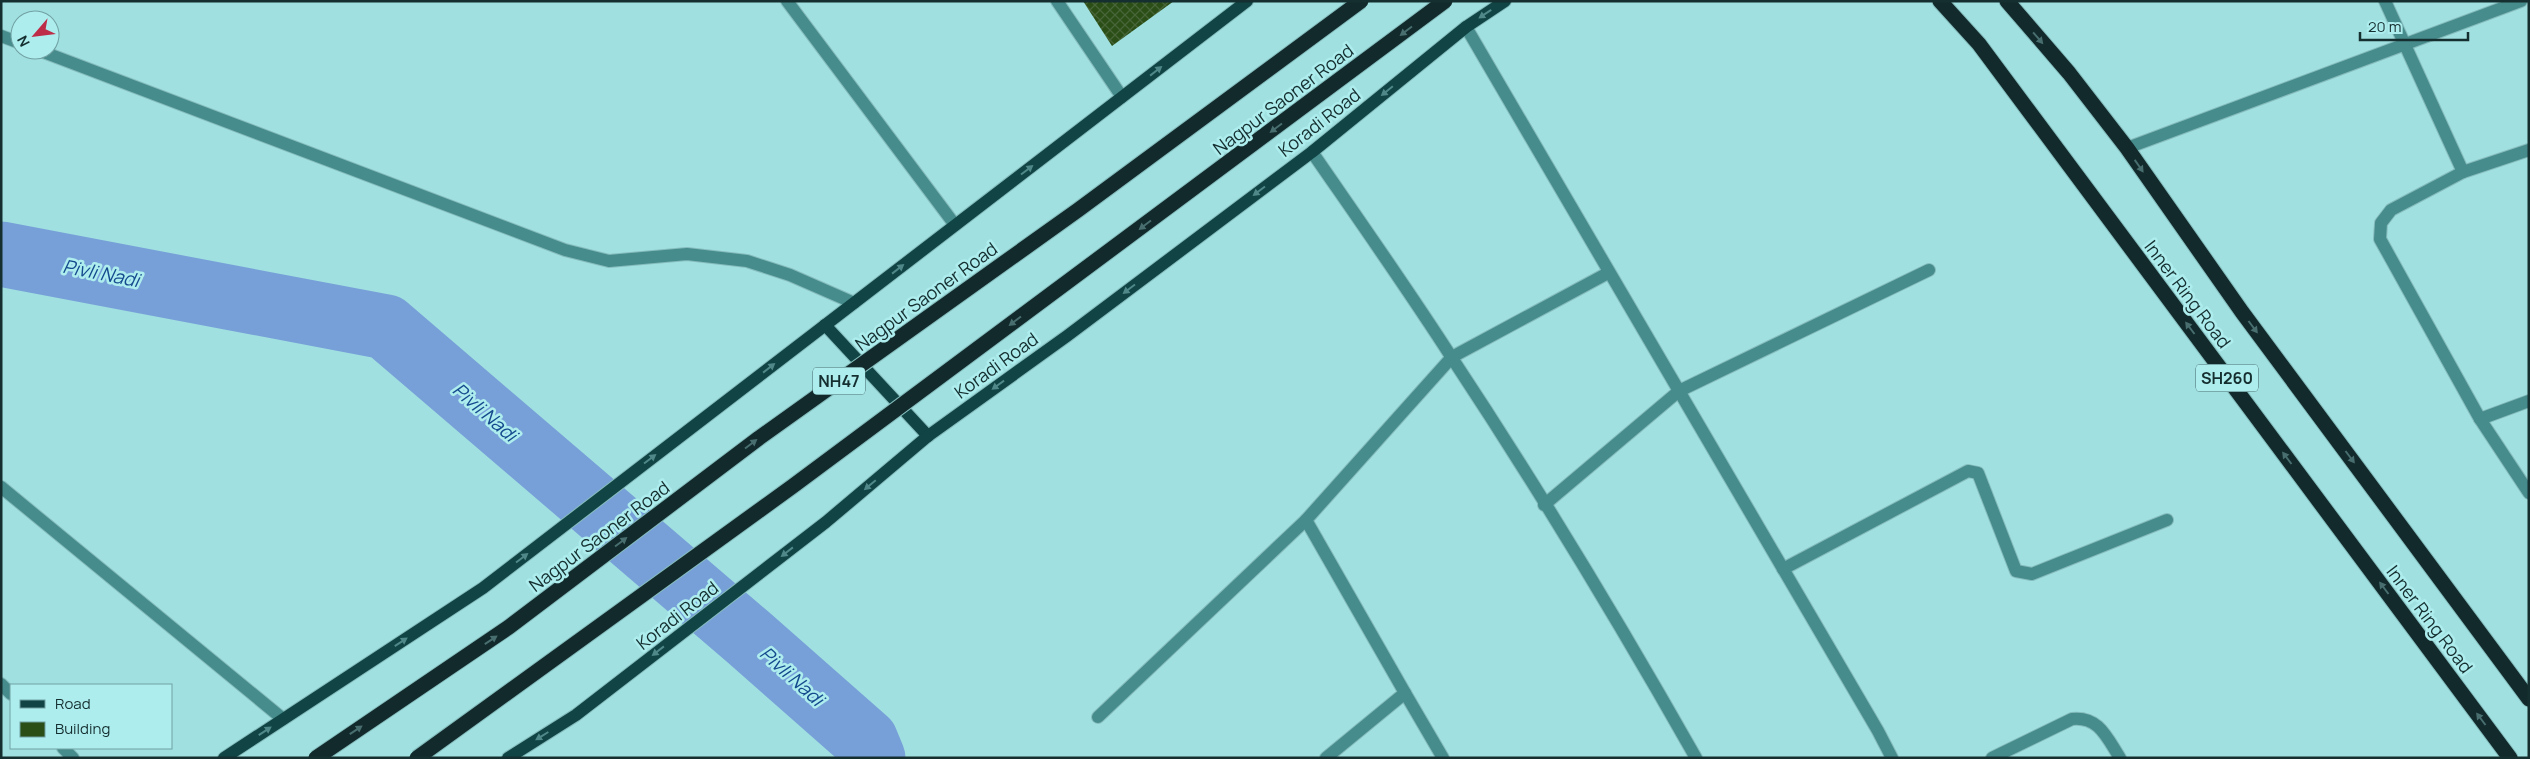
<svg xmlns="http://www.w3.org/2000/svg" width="2530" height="759" font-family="Manrope,sans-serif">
<defs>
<pattern id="building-cross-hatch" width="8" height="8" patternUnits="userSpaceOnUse" patternTransform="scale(1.25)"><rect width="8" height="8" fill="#2a4e16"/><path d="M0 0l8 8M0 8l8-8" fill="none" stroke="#476538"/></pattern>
</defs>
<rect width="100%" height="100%" fill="#a1e0e0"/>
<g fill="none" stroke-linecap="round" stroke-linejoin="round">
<polyline stroke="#77a0d8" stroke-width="65" points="1,254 386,327 748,637 866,741 873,758"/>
</g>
<polygon fill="url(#building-cross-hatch)" points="1083,1 1174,1 1112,46"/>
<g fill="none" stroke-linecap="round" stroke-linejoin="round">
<defs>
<g id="minor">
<polyline points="787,1 955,225"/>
<polyline points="1057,1 1122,97"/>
<polyline points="2385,1 2463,172"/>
<polyline points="1466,27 1878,731 1892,758"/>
<polyline points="1,36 20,43"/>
<polyline points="38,50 565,250 609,261 687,254 747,261 790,275 854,303"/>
<polyline points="2127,148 2521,1"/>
<path d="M1312,152C1359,220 1407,288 1452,358C1538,488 1619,622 1696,758"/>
<polyline points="2529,401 2480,419 2529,493"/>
<polyline points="2480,419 2380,239 2381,223 2391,210 2463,172 2529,150"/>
<polyline points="1,487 283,719"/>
<polyline points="1544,505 1679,391 1929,270"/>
<polyline points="1783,569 1968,471 1978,473 2016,571 2032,574 2167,520"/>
<polyline points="1,684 11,694"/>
<polyline points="1405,693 1443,758"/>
<polyline points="1098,717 1306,520"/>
<polyline points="63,748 73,758"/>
<polyline points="1326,758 1405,693 1306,520 1452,357 1608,273"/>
<path d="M1992,758L2072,719C2099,716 2107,738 2120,758"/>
</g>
<g id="major">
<polyline points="825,325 928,436"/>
<polyline points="224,758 483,588 1247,1"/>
<polyline points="508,758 576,715 826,522 928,436 1067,336 1312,152 1466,27 1505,1"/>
</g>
<g id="highway">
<polyline points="1940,1 1979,44 2510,758"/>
<polyline points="2007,1 2069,73 2127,148 2242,312 2529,699"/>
</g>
</defs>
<use href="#minor" stroke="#85bcbd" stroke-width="14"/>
<use href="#major" stroke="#85bcbd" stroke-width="14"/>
<use href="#highway" stroke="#85bcbd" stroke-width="17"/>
<use href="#minor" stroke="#478c8d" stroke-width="12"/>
<use href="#major" stroke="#114545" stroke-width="12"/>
<use href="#highway" stroke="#122a2b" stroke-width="15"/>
<defs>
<g id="highway-bridge">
<polyline points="316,758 509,627 759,438 1078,210 1361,1"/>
<polyline points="417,758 793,486 1445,1"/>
</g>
</defs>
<use href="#highway-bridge" stroke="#85bcbd" stroke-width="17" stroke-linecap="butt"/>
<use href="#highway-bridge" stroke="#122a2b" stroke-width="15"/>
</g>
<defs><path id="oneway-solid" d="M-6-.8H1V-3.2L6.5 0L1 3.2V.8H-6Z" transform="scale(1.25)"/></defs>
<g fill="#508889">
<use href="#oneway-solid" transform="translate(1485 14) rotate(146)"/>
<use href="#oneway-solid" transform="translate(1156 71) rotate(-38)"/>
<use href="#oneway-solid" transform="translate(1387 91) rotate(141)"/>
<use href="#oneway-solid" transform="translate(1027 170) rotate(-37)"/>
<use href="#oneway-solid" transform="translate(1259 191) rotate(143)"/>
<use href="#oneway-solid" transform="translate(898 269) rotate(-38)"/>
<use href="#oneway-solid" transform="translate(1129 289) rotate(143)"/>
<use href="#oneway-solid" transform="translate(769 368) rotate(-38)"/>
<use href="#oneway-solid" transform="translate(998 385) rotate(144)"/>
<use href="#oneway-solid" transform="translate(650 459) rotate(-37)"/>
<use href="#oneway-solid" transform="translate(870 485) rotate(140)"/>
<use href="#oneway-solid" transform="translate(787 552) rotate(142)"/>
<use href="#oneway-solid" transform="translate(522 558) rotate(-37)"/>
<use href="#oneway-solid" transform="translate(401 642) rotate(-33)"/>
<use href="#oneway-solid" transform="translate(658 651) rotate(142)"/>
<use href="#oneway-solid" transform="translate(265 731) rotate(-33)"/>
<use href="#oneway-solid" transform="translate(542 736) rotate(148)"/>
</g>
<g fill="#496e6f">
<use href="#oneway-solid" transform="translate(1406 31) rotate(143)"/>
<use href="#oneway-solid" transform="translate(2038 38) rotate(49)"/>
<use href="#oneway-solid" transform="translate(1276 128) rotate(143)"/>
<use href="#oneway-solid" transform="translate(2139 166) rotate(55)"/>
<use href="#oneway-solid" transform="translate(1145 225) rotate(143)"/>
<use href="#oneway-solid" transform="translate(1015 321) rotate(143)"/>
<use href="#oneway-solid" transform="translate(2253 327) rotate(53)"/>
<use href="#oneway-solid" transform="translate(2190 328) rotate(-127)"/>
<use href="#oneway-solid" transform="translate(751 444) rotate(-37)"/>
<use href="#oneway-solid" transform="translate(2350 457) rotate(53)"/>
<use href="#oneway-solid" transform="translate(2287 458) rotate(-127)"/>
<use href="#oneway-solid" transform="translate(621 542) rotate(-37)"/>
<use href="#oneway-solid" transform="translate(2384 588) rotate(-127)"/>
<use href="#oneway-solid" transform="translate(491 640) rotate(-34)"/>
<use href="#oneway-solid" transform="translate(2481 719) rotate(-127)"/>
<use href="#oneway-solid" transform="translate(356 730) rotate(-34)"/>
</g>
<g text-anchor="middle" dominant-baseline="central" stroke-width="5" stroke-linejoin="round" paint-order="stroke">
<g fill="#aeedee" stroke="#436768" stroke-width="1">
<rect x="2196" y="364.5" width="62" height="27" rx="4"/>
<rect x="813" y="367.5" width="52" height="27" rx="4"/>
</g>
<g font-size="16" font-weight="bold" fill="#152e2f">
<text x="2227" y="378">SH260</text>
<text x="839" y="381">NH47</text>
</g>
<g font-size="18" fill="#152e2f" stroke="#aeedee">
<text transform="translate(1283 99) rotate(-37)">Nagpur Saoner Road</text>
<text transform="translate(1319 122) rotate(-38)">Koradi Road</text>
<text transform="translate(2188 294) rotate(53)">Inner Ring Road</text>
<text transform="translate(926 296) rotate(-36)">Nagpur Saoner Road</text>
<text transform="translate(996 365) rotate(-36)">Koradi Road</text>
<text transform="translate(599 536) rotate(-37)">Nagpur Saoner Road</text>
<text transform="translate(677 615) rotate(-38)">Koradi Road</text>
<text transform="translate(2430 619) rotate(53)">Inner Ring Road</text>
</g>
<g font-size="19" font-style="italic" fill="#154b8e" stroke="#aeedee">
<text transform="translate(101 273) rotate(11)">Pivli Nadi</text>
<text transform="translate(485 412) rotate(41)">Pivli Nadi</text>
<text transform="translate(792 676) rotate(42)">Pivli Nadi</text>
</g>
</g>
<rect width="2530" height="759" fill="none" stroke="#152e2f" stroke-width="5"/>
<rect x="10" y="684" width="162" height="65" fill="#aeedee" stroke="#71a1a2"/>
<rect x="20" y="700" width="25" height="8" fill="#114545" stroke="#71a1a2"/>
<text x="55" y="709" font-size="15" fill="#152e2f">Road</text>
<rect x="20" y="722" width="25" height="15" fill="#2a4e16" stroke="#71a1a2"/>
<text x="55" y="734" font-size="15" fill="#152e2f">Building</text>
<g transform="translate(35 35) rotate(242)"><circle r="24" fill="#aeedee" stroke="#71a1a2"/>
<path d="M0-4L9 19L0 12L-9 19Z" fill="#be2d47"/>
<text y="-8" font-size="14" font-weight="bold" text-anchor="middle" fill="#152e2f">N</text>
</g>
<path d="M2360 32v8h108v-8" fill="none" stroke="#152e2f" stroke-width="2.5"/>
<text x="2368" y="32" font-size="15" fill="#152e2f" stroke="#aeedee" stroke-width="4" paint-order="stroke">20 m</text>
</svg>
